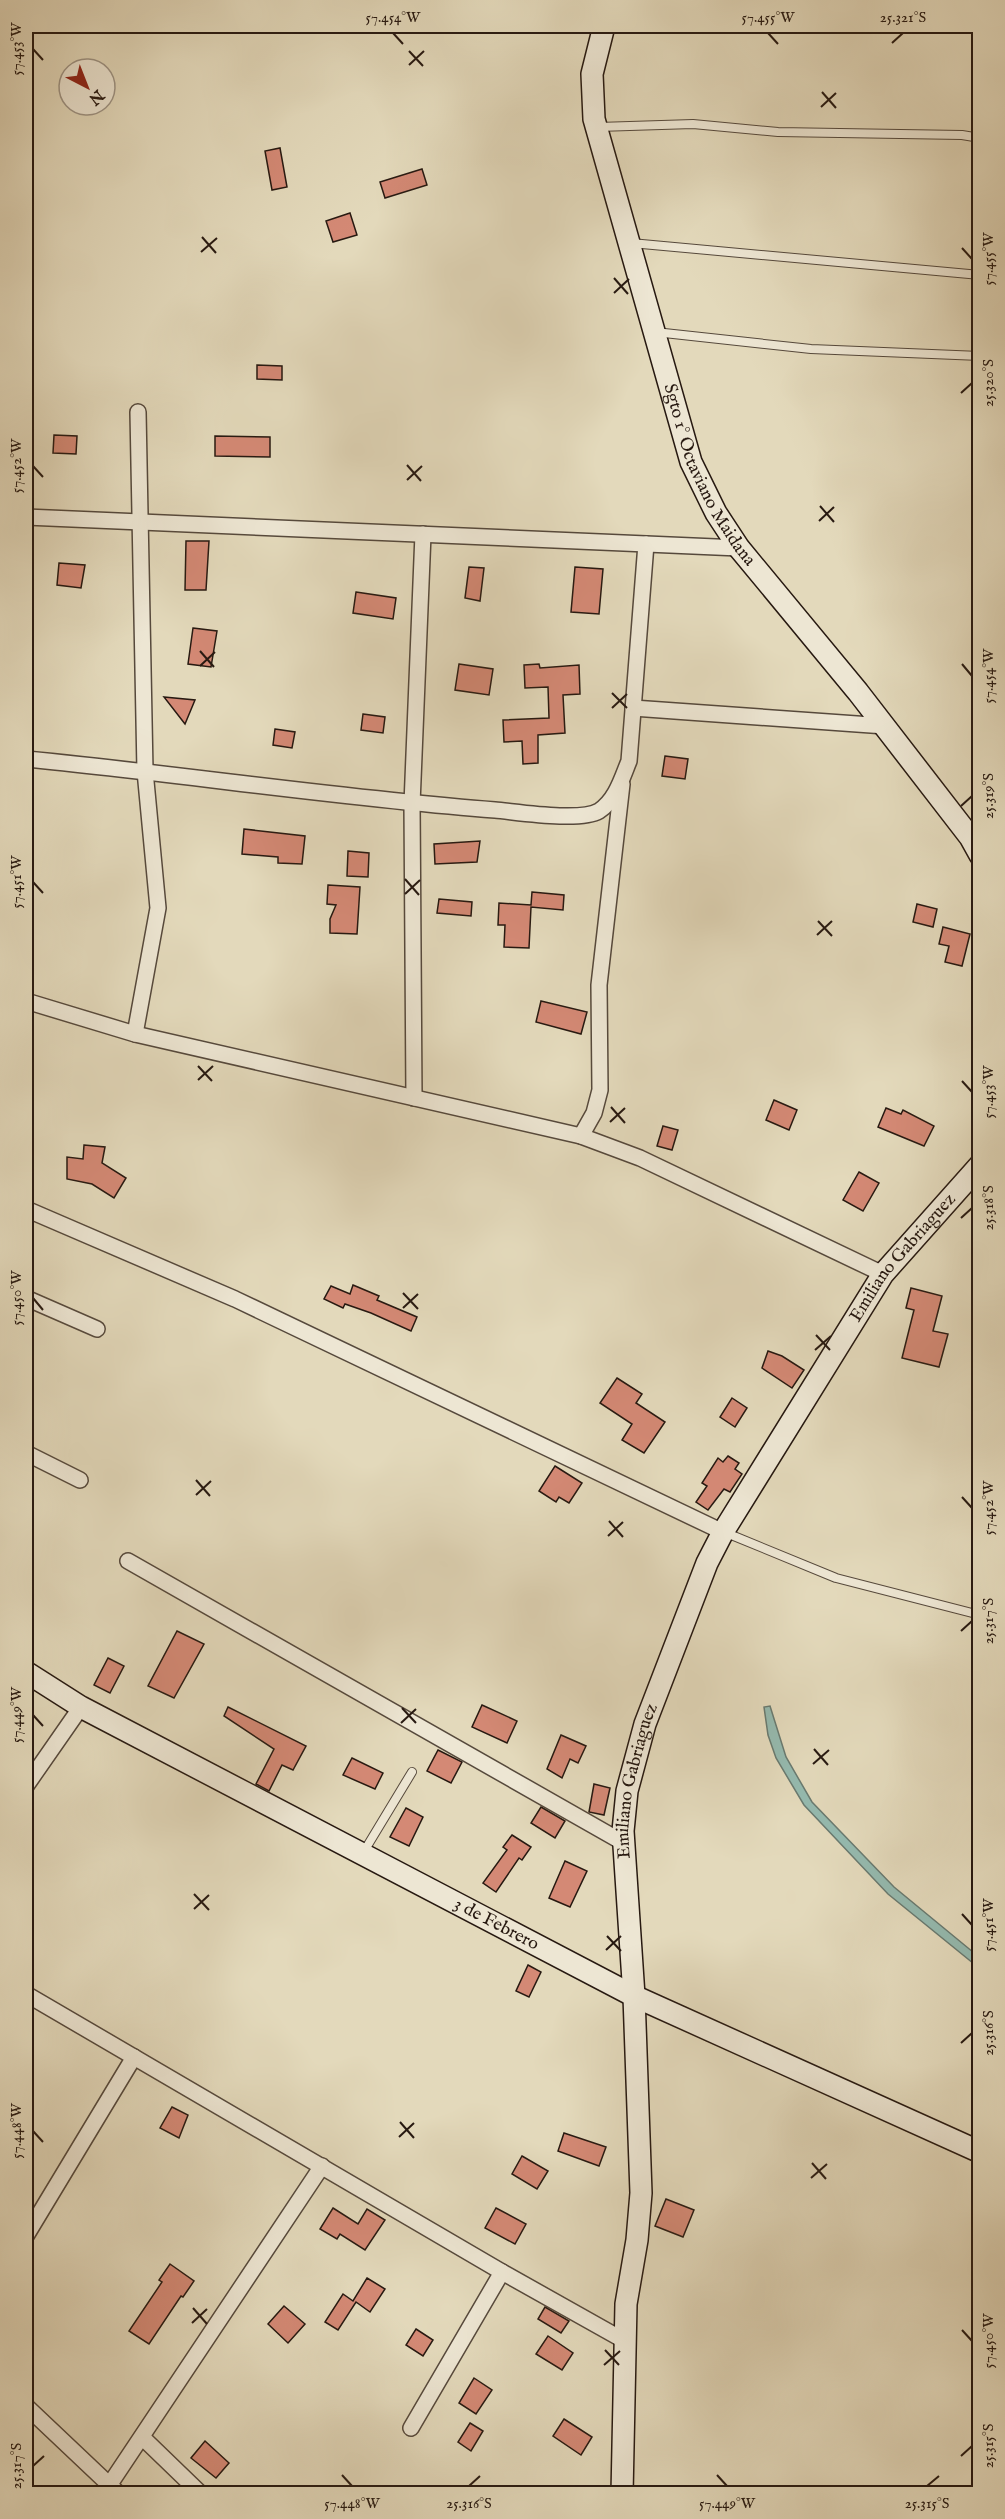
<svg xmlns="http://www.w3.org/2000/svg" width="1005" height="2519" font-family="'IM FELL English',serif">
<rect width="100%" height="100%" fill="#e3d9bb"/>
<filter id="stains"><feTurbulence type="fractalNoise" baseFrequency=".00333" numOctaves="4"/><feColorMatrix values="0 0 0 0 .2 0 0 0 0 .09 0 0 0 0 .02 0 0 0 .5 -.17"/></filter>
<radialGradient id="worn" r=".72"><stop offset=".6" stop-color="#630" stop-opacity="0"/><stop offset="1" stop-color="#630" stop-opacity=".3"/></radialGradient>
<polygon fill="#95baaf" stroke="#697a70" stroke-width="1.5" points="770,1706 786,1757 812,1802 894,1887 979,1957 979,1968 888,1894 804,1805 776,1758 768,1735 764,1707"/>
<g fill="#d48975" stroke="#271911" stroke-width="1.5">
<polygon points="280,148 287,187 272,190 265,151"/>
<polygon points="422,169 427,185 385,198 380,182"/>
<polygon points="350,213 357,235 333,242 326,221"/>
<polygon points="257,365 282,366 282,380 257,379"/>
<polygon points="54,435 77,436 76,454 53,453"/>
<polygon points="215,436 270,437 270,457 215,456"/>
<polygon points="186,541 209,541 206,590 185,590"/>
<polygon points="59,563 85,565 81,588 57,585"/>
<polygon points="469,567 484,568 480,601 465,598"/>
<polygon points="575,567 603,569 599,614 571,612"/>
<polygon points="356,592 396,598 393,619 353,613"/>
<polygon points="193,628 217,631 211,667 188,664"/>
<polygon points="459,664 493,669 489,695 455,690"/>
<polygon points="539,664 540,668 579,665 580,694 563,695 565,733 538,735 538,763 523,764 522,741 504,742 503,720 549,718 548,687 525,688 524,665"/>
<polygon points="164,697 195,700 185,724"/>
<polygon points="363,714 385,717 383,733 361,730"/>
<polygon points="275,729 295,732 292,748 273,745"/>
<polygon points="665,756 688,759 685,779 662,776"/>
<polygon points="244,829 305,836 302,864 278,863 278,857 242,854"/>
<polygon points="480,841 477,862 435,864 434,844"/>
<polygon points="348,851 369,853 368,877 347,876"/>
<polygon points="328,885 360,887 357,934 330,933 330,919 336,905 327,904"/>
<polygon points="532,892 564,895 563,910 531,907 529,948 504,947 505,925 498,925 499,903 531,905"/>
<polygon points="439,899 472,902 471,916 437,913"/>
<polygon points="917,904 937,909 933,927 913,922"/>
<polygon points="943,927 970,934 962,966 945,962 949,946 939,944"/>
<polygon points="541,1001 587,1012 581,1034 536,1022"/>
<polygon points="774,1100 797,1110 789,1130 766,1120"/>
<polygon points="886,1108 901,1114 903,1110 934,1126 924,1146 878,1127"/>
<polygon points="663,1126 678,1130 672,1150 657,1146"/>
<polygon points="84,1145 105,1147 102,1163 126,1178 114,1198 92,1184 67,1179 67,1157 83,1159"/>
<polygon points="859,1172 879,1183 863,1211 843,1200"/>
<polygon points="353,1285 379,1296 377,1300 417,1317 411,1331 371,1313 345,1304 343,1308 324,1299 331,1286 350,1294"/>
<polygon points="911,1288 942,1296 933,1331 948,1334 939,1367 902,1358 914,1310 906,1308"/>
<polygon points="768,1351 782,1356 804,1370 792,1388 762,1368"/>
<polygon points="617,1378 642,1394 636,1403 665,1422 644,1453 622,1440 632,1424 600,1403"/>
<polygon points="732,1398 747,1408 735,1427 720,1417"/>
<polygon points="728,1456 739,1463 735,1469 742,1474 730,1492 724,1489 708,1510 696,1502 707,1486 702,1483 718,1458 723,1462"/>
<polygon points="555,1466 582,1483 569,1503 559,1497 556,1502 539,1491"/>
<polygon points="177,1631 204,1644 174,1698 148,1686"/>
<polygon points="108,1658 124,1666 110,1693 94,1685"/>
<polygon points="482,1705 517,1721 507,1743 472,1727"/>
<polygon points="228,1707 306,1746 293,1770 282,1765 269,1791 256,1784 274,1749 224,1716"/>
<polygon points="561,1735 586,1746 578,1763 570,1759 562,1778 547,1769"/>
<polygon points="438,1750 462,1762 451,1783 427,1771"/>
<polygon points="352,1758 383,1773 375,1789 343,1775"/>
<polygon points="594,1784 610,1788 604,1815 589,1812"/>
<polygon points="541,1807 565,1821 555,1838 531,1823"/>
<polygon points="406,1808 423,1817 409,1846 390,1837"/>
<polygon points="512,1835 531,1847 522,1860 519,1858 496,1892 483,1883 507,1850 503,1847"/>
<polygon points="565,1861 587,1871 570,1907 549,1898"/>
<polygon points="528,1965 541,1972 529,1997 516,1991"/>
<polygon points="172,2107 188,2115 179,2138 160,2128"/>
<polygon points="564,2133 606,2147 599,2166 558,2151"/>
<polygon points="522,2156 548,2171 537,2189 512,2174"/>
<polygon points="666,2199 694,2210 683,2237 655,2226"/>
<polygon points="333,2208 358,2224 367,2209 385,2220 365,2250 340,2234 337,2239 320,2229"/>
<polygon points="496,2208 526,2224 515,2244 485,2228"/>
<polygon points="170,2264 194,2281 183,2297 181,2296 149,2344 129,2331 162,2282 159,2280"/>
<polygon points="367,2278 385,2289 370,2312 356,2302 338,2330 325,2322 343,2294 353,2301"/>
<polygon points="284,2306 305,2324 288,2343 268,2324"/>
<polygon points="545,2307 569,2321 561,2333 538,2319"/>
<polygon points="416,2329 433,2340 423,2356 406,2345"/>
<polygon points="548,2336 573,2353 562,2370 536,2354"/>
<polygon points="474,2378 492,2390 476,2414 459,2403"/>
<polygon points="564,2419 592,2437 581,2455 553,2436"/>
<polygon points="470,2423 483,2431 471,2451 458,2442"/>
<polygon points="205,2441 229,2463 216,2478 191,2458"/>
</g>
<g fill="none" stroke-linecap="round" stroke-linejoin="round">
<defs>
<g id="lane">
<polyline points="598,127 693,124 778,132 962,135 980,138"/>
<polyline points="631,243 980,275"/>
<polyline points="655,332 811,349 980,356"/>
<polyline points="724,1532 836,1578 980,1615"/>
<polyline points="363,1853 412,1772"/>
</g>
<g id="street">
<polyline points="26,517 739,548"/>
<polyline points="633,708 885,726"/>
<path d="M26,759C182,774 338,798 495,810C518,812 580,822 599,811C616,800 622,778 629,761L646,544"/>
<polyline points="26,1001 135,1034 581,1136 640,1158 883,1274"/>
<polyline points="135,1034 158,908 145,771 138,412"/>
<polyline points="414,1098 412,804 423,534"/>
<polyline points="581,1136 594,1113 600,1090 599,985 622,784"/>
<polyline points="26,1209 235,1299 723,1532"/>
<polyline points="26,1298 97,1329"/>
<polyline points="26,1453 80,1480"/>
<polyline points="128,1561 624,1843"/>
<polyline points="26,1786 81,1707"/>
<polyline points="26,1994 502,2272 625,2341"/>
<polyline points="26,2236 134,2057"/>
<polyline points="26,2406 119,2494"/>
<polyline points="411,2428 502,2272"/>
<polyline points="142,2437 201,2494"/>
<polyline points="110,2484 322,2166"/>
</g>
<g id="secondary">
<path id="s1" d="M604,26L592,74L594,119L691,462L716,513L739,548L858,692L970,837L980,855"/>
<path id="s2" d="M26,1672L81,1707L634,1996L980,2152"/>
<path id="s3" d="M622,2494L626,2304L637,2240L641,2193L634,1996L623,1831L627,1791L645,1724L707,1563L723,1532L883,1274L980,1165"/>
</g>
</defs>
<use href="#lane" stroke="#56493c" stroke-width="10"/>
<use href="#street" stroke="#56493c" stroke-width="18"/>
<use href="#secondary" stroke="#271911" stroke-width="24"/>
<use href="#lane" stroke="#ede6d3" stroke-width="8"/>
<use href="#street" stroke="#ede6d3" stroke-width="15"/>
<use href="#secondary" stroke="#ede6d3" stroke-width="21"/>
</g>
<path fill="none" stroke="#271911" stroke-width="2" d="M393,33L403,44M768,33L778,44M892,43L903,33M33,49L43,60M409,51L423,66M409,65L424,51M822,92L836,108M821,107L836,93M202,237L216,253M962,248L972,259M201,252L217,238M614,278L628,294M614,293L629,279M961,393L972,383M407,465L421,481M33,466L43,477M407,480L422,466M820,506L834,522M819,521L834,507M200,651L214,667M962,664L972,676M200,666L215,652M612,693L627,708M612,708L627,694M961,806L972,796M405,879L419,895M33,882L43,893M405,894L420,880M818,921L832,936M817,935L832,921M198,1066L212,1081M198,1080L213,1066M962,1081L972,1092M611,1107L625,1123M610,1122L625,1108M961,1218L972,1208M403,1293L418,1309M33,1298L43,1310M403,1308L418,1294M816,1335L830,1350M815,1350L831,1336M196,1480L210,1496M196,1495L211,1481M962,1497L972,1508M609,1521L623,1537M608,1536L623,1522M961,1631L972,1621M402,1708L416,1723M33,1715L43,1726M401,1723L416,1709M814,1749L828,1765M813,1764L829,1750M194,1894L209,1910M194,1909L209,1895M962,1914L972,1925M607,1936L621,1951M606,1950L621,1936M961,2043L972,2033M400,2122L414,2138M33,2131L43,2142M399,2137L414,2123M812,2163L826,2179M811,2178L827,2164M193,2308L207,2324M192,2323L207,2309M962,2330L972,2341M605,2350L619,2365M604,2365L620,2351M961,2456L972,2446M33,2466L44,2456M342,2475L352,2486M717,2475L727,2486M469,2486L480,2476M927,2486L939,2476"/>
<g text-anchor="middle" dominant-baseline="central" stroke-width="5" stroke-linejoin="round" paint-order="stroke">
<g font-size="18" fill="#271911" stroke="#ede6d3">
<text stroke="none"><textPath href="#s1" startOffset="470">Sgto 1° Octaviano Maidana</textPath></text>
<text stroke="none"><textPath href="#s3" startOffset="1310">Emiliano Gabriaguez</textPath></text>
<text stroke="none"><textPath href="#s3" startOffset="716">Emiliano Gabriaguez</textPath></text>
<text stroke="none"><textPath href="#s2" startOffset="534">3 de Febrero</textPath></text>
</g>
</g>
<rect width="1005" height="2519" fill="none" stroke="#e3d9bb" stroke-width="66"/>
<g transform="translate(87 87) rotate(138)"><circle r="28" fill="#ede6d3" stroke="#9e9485" stroke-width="1.5"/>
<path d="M0-4.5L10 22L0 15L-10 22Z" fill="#8f2418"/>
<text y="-9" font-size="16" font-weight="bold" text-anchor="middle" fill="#271911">N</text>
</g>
<rect x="33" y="33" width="939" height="2453" fill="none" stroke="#271911" stroke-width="2"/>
<g font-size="15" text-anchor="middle" fill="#271911">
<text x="393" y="22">57.454°W</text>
<text x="768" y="22">57.455°W</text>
<text x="903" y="22">25.321°S</text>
<text transform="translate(16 49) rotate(-90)" y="5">57.453°W</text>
<text transform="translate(988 259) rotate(-90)" y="5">57.455°W</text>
<text transform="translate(988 383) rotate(-90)" y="5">25.320°S</text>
<text transform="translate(16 466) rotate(-90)" y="5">57.452°W</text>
<text transform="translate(988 676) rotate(-90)" y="5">57.454°W</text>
<text transform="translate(988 796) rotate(-90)" y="5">25.319°S</text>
<text transform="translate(16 882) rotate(-90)" y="5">57.451°W</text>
<text transform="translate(988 1092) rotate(-90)" y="5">57.453°W</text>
<text transform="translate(988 1208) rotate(-90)" y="5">25.318°S</text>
<text transform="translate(16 1298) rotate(-90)" y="5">57.450°W</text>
<text transform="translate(988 1508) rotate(-90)" y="5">57.452°W</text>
<text transform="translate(988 1621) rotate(-90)" y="5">25.317°S</text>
<text transform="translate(16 1715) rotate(-90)" y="5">57.449°W</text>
<text transform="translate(988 1925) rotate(-90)" y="5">57.451°W</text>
<text transform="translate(988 2033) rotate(-90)" y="5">25.316°S</text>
<text transform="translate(16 2131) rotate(-90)" y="5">57.448°W</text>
<text transform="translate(988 2341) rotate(-90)" y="5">57.450°W</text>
<text transform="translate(988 2446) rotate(-90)" y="5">25.315°S</text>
<text transform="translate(16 2466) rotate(-90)" y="5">25.317°S</text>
<text x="352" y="2508">57.448°W</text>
<text x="469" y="2508">25.316°S</text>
<text x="727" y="2508">57.449°W</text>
<text x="927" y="2508">25.315°S</text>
</g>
<rect width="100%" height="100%" filter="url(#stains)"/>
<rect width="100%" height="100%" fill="url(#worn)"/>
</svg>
